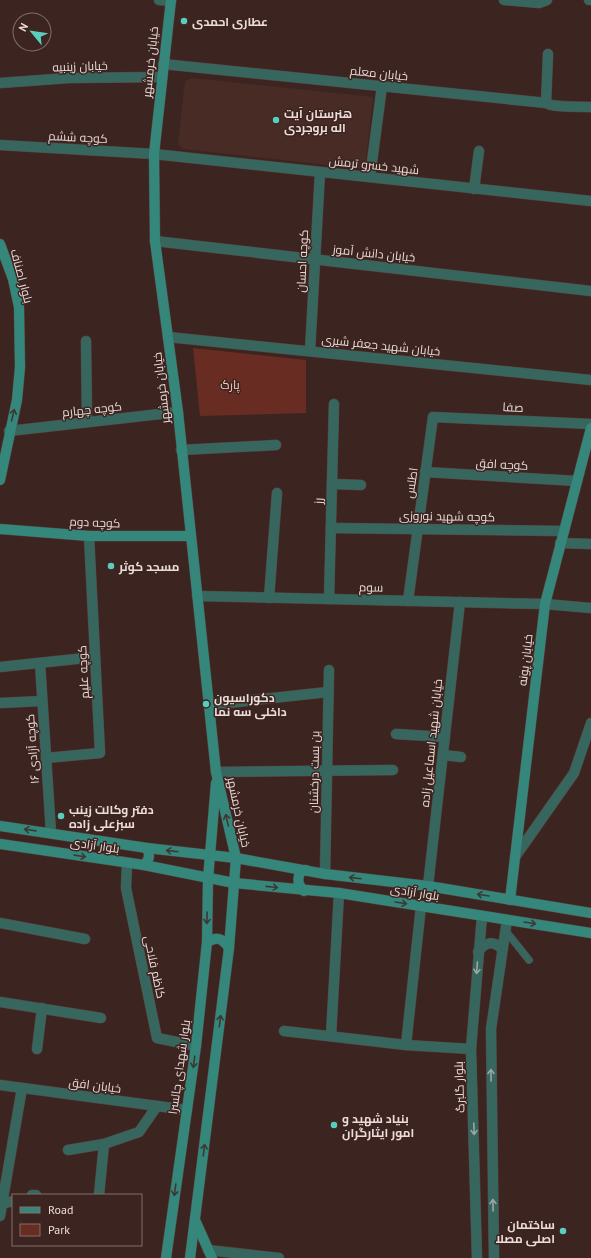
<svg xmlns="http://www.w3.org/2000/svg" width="591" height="1258" font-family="'PT Sans',Cairo,sans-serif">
<rect width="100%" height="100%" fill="#3c2520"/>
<polygon fill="#492b25" points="192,78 373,97 365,169 183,149 178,144 185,81"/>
<polygon fill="#682c22" points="193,348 306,360 306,413 200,416"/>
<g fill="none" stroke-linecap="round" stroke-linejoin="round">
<defs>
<polyline id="lane" points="505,930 529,960"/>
<g id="street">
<polyline points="159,0 171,1"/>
<polyline points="504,0 539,3 547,0"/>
<polyline points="589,0 591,0"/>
<path d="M163,64L546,103C554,108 579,106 591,107"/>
<polyline points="0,83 69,78 161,77"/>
<polyline points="546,103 548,54"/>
<polyline points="0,145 154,154 591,201"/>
<polyline points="370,177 382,86"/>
<polyline points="474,189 479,151"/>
<polyline points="155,241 591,291"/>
<polyline points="168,337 591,380"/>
<polyline points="86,341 87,422"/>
<polyline points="310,351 320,172"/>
<polyline points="9,431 178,412"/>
<polyline points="181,450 276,445"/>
<polyline points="425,472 577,481"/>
<polyline points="332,484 361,485"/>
<polyline points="331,528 564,531"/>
<polyline points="560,543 591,544"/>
<polyline points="197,596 545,604 591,608"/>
<polyline points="269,598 277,493"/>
<polyline points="329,599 334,404"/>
<polyline points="408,601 433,417 591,424"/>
<polyline points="40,663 51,833"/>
<polyline points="0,667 95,657"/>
<polyline points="0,703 42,701"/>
<polyline points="209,705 328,692"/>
<polyline points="396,734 445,737"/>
<polyline points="443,755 461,757"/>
<polyline points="46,758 100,753 89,536"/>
<polyline points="216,772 393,770"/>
<polyline points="515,857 574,773 591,723"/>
<polyline points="127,863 126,888 157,1038 196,1046"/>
<polyline points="325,874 329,670"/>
<polyline points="428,886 460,602"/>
<polyline points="0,923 85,939"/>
<path d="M478,952C485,942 493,940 502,949"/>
<polyline points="0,1002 101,1018"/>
<polyline points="284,1031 406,1045 471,1049"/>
<polyline points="331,1036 339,893"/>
<polyline points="406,1045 421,906"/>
<polyline points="37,1049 42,1008"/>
<polyline points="0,1085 187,1110"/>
<polyline points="68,1150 104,1144 139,1132 157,1106"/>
<polyline points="32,1195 36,1195"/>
<polyline points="99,1195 104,1144"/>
<polyline points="2,1204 13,1201"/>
<polyline points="0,1216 22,1088"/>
<polyline points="208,1250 279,1258"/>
<polyline points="477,1258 471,1049 482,916"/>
<polyline points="494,1258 491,1029 507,920"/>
</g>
<g id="secondary">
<polyline points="171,0 154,154 155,241 178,412 216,772 236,858 229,948 190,1258"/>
<polyline points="0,244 13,279 19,307 20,367 17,400 0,480"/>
<polyline points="0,529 89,536 190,536"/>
<polyline points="0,826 147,848 236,858 325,874 428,886 591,913"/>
<polyline points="0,844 144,865 234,883 339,893 591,933"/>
<path d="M144,865C150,859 150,855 147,848"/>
<path d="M304,891C298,885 297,881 300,872L306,870"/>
<polyline points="510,900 545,604 591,428"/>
<path d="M207,942C217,936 222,938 229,948"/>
<polyline points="195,1220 212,1258"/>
<polyline points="166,1258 196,1046 207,942 208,879 216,783"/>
</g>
</defs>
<use href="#lane" stroke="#58423e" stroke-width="8"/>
<use href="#street" stroke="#58423e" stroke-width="11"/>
<use href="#secondary" stroke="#58423e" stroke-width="11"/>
<use href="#lane" stroke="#37665f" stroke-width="7"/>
<use href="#street" stroke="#37665f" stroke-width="10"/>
<use href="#secondary" stroke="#35877c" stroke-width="10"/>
</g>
<defs><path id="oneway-shaft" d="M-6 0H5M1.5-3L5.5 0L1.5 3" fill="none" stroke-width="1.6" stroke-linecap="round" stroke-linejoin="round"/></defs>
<g stroke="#3b3932">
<use href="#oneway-shaft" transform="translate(13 415) rotate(-76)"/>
<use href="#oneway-shaft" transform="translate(227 820) rotate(-103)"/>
<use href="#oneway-shaft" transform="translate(30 830) rotate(-172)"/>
<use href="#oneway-shaft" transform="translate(172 851) rotate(-173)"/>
<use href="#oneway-shaft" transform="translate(80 856) rotate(8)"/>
<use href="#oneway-shaft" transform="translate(355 878) rotate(-173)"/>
<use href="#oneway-shaft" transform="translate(272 887) rotate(6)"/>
<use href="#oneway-shaft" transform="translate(483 895) rotate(-171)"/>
<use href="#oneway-shaft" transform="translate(401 903) rotate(9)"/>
<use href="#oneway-shaft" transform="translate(207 918) rotate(91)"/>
<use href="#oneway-shaft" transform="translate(530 923) rotate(9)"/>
<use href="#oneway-shaft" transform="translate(220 1021) rotate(-83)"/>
<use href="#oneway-shaft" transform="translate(194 1062) rotate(98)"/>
<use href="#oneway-shaft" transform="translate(204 1150) rotate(-83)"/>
<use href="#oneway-shaft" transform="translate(175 1190) rotate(98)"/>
</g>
<g stroke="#9ba7a2">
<use href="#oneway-shaft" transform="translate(477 968) rotate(94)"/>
<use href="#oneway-shaft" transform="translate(491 1075) rotate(-91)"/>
<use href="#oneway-shaft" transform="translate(474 1129) rotate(88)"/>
<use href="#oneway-shaft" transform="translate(493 1205) rotate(-91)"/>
</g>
<g fill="#59cebf" stroke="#3c2520" stroke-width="1.5">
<circle cx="184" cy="21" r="4"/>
<circle cx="276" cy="120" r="4"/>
<circle cx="111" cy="566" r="4"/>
<circle cx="206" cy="704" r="4"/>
<circle cx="61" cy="816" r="4"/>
<circle cx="334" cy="1125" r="4"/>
<circle cx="563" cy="1231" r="4"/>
</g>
<g text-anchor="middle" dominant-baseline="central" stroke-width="3" stroke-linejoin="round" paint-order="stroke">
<g font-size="12" font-weight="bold" fill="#ecdcd9" stroke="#3c2520" text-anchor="start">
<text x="192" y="21">عطاری احمدی</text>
<text x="284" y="113">هنرستان آیت<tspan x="284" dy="14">اله بروجردی</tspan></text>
<text x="119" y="566">مسجد کوثر</text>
<text x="214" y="697">دکوراسیون<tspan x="214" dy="14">داخلی سه نما</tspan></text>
<text x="69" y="809">دفتر وکالت زینب<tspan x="69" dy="14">سبزعلی زاده</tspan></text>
<text x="342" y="1118">بنیاد شهید و<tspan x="342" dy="14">امور ایثارگران</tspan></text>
<text x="555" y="1224" text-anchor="end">ساختمان<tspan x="555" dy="14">اصلی مصلا</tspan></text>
</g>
<g font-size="12" fill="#ecdcd9" stroke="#3c2520">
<text transform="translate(150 62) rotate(-84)">خیابان خرمشهر</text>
<text transform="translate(80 66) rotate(-2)">خیابان زینبیه</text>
<text transform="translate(379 73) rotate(6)">خیابان معلم</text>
<text transform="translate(78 137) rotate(3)">کوچه ششم</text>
<text transform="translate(374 165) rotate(6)">شهید خسرو ترمش</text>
<text transform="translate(374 253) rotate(6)">خیابان دانش آموز</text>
<text transform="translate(302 261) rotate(-87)">کوچه احسان</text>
<text transform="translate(22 276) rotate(75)">بلوار اصناف</text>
<text transform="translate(381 345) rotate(6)">خیابان شهید جعفر شیری</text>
<text transform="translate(161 388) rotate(-97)">خیابان خرمشهر</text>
<text transform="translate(513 407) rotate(3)">صفا</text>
<text transform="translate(92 409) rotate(-6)">کوچه چهارم</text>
<text transform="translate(502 464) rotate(3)">کوچه افق</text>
<text transform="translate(411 483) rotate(-82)">اطلس</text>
<text transform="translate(318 501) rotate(-89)">رز</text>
<text transform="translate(447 516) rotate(1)">کوچه شهید نوروزی</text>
<text transform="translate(95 522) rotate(2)">کوچه دوم</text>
<text transform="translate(371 587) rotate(1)">سوم</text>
<text transform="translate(525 660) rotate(-83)">خیابان پونه</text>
<text transform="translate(83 672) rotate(-93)">کوچه علیم</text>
<text transform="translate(431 743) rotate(-84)">خیابان شهید اسماعیل زاده</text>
<text transform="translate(32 749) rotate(-94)">کوچه آزادی ۱۶</text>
<text transform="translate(314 772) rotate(-89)">بن بست درخشنان</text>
<text transform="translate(239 812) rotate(78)">خیابان خرمشهر</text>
<text transform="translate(95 845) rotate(8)">بلوار آزادی</text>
<text transform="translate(415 892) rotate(9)">بلوار آزادی</text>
<text transform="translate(155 967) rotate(78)">کاظم فلاحی</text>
<text transform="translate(179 1067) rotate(-82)">بلوار شهدای چالسرا</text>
<text transform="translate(95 1085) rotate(7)">خیابان افق</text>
<text transform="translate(459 1087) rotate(-92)">بلوار گلبرگ</text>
</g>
<g font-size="12" fill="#fdcac0" stroke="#3c2520">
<text x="230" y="384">پارک</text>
</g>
</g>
<rect x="12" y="1194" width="130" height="52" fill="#3c2520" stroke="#826e6a"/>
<rect x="20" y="1207" width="20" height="6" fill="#35877c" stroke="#826e6a"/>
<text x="48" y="1214" font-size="12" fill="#ecdcd9">Road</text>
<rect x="20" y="1224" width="20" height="12" fill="#682c22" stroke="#826e6a"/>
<text x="48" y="1234" font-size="12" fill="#ecdcd9">Park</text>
<g transform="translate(32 32) rotate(299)"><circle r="19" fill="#3c2520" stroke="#826e6a"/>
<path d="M0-3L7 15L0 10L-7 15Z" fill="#59cebf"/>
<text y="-6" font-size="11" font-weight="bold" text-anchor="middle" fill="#ecdcd9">N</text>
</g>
</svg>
